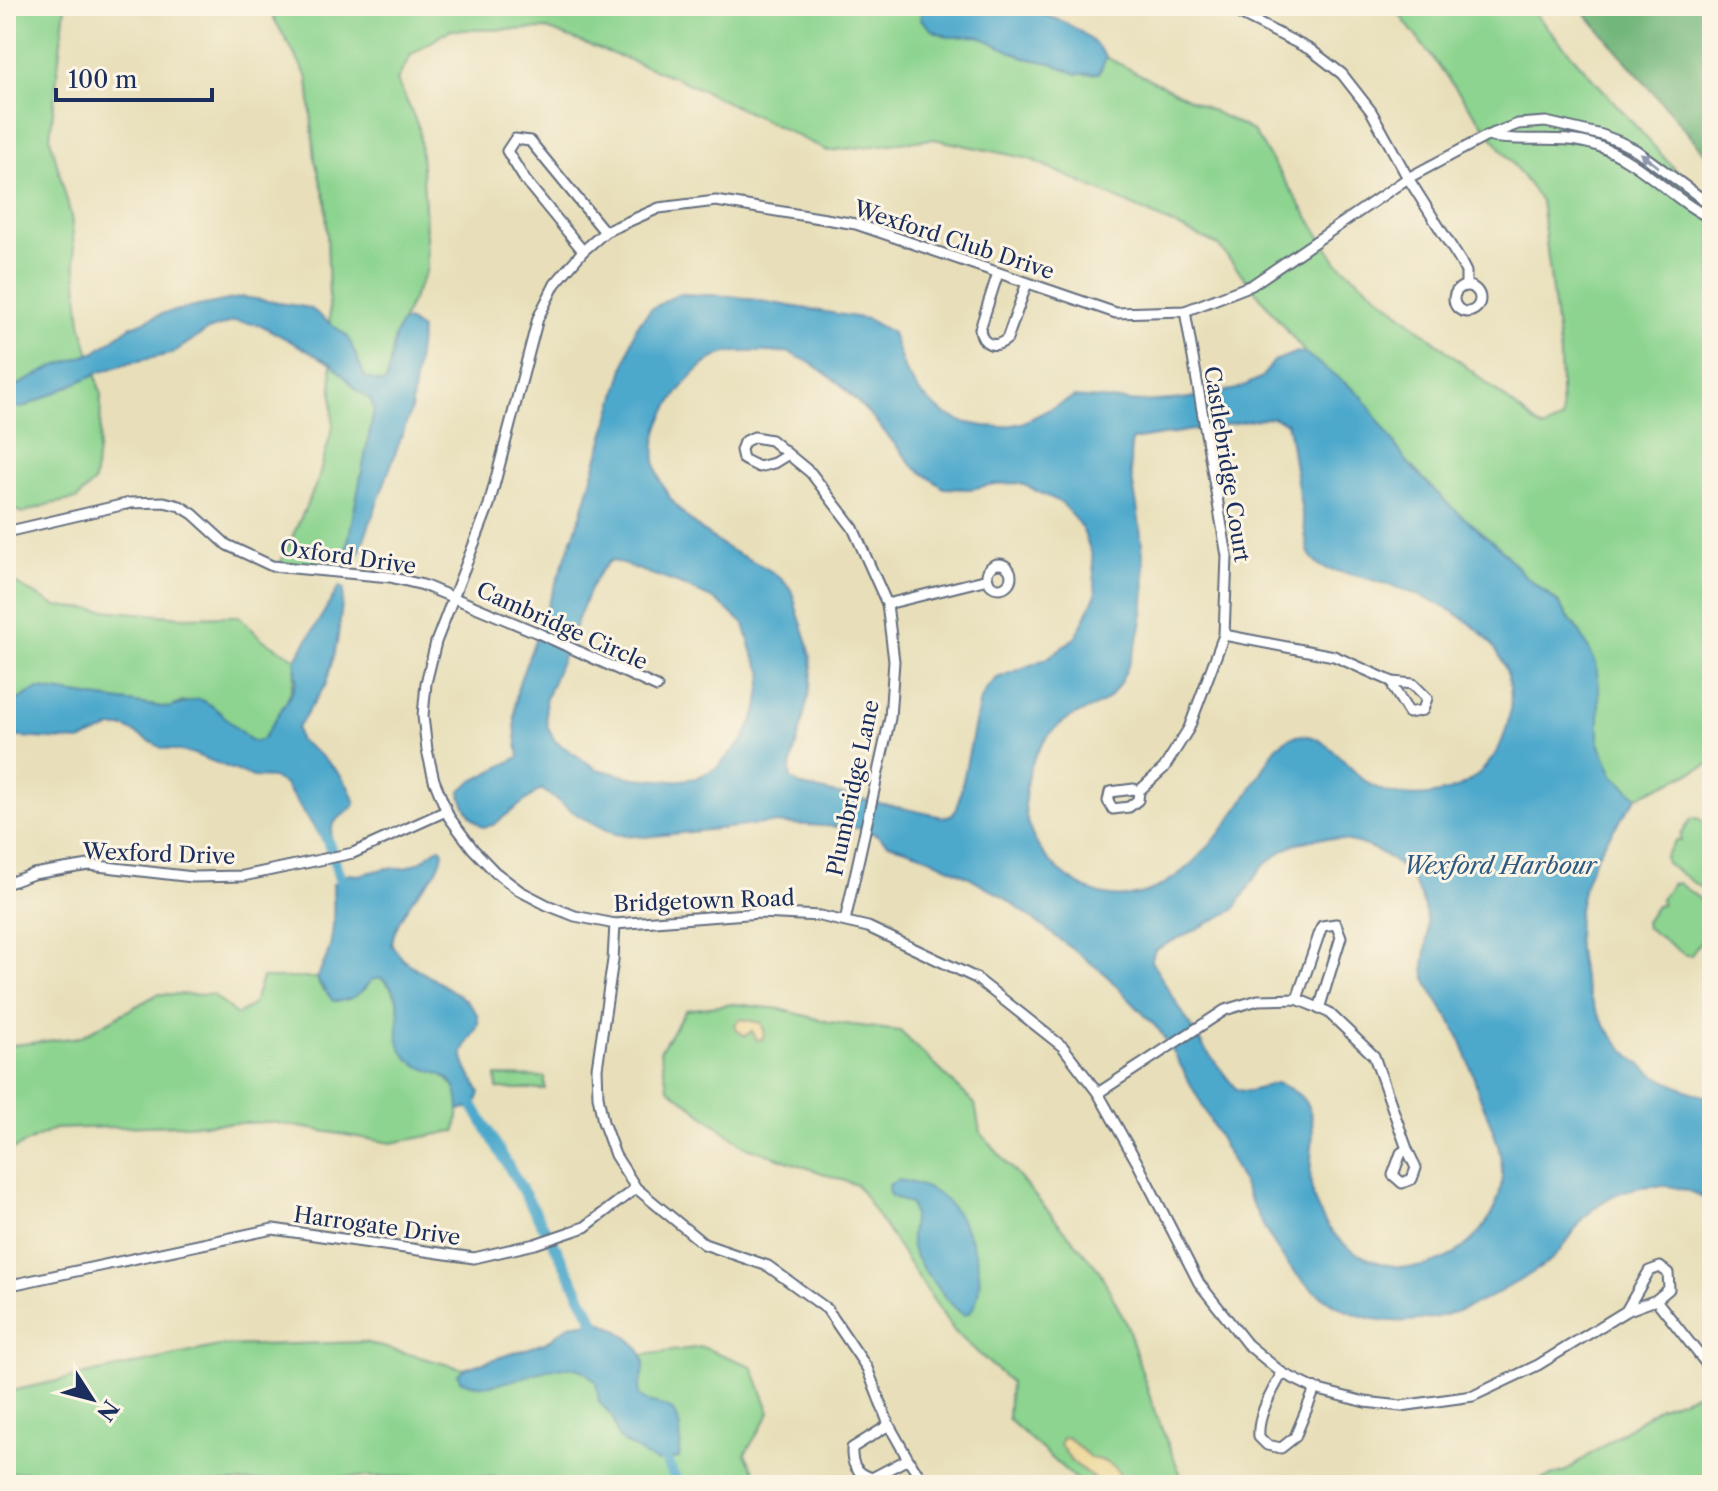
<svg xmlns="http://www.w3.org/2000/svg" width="1718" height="1491" font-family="'Libre Caslon Text',serif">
<rect width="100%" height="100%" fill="#fcf5e5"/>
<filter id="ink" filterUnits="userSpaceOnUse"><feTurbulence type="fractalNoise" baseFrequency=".0125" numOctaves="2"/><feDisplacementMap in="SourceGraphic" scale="16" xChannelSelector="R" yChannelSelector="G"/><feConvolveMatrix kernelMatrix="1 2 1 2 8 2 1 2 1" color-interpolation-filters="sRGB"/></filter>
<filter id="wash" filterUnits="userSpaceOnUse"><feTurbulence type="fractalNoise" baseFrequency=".006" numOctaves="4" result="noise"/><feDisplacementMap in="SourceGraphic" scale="32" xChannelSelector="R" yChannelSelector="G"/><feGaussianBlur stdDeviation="1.8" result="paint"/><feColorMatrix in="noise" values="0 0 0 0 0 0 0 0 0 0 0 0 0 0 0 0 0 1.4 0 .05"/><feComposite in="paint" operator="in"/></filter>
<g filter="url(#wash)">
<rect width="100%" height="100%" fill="#e8dfba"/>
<g fill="#8cd48f" stroke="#548276" stroke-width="2">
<polygon points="6,6 65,6 50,138 71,216 81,323 101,394 100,434 94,482 77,499 50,504 22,513 6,506"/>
<polygon points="273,6 921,6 921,19 932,30 949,37 978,35 1025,58 1051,63 1077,74 1099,73 1106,57 1253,131 1337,262 1543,429 1562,420 1560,356 1541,201 1393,6 1528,6 1712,211 1712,763 1637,797 1613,775 1599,743 1599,686 1581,634 1557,601 1523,574 1500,548 1448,504 1407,462 1361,395 1306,354 1218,245 1030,159 934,139 828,151 679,79 547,29 450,30 411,55 397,80 419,128 425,206 427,269 395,336 387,380 374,411 343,567 280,564 318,480 333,426 326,201 315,160 308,78 273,17"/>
<path d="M6,578L56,606L183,617L239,616L262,639L296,659C296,690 282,714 264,739L254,742L242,735L204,701L182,702L169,708L40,689C27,692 19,702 6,705Z"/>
<polygon points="1698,818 1712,829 1712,889 1705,891 1666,863 1665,856 1676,841 1681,840 1681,835 1691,819"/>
<polygon points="1678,883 1712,908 1712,926 1707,933 1702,934 1702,940 1691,955 1685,955 1646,927 1645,922 1656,906 1662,905 1661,899 1672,884"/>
<path d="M262,978H316L323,991H363L371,980L380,978C402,992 401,1017 398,1040C411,1051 455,1081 459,1094C461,1105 457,1120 456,1131L391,1143L271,1122L54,1129L6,1153V1046L80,1037L158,994L213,995L237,1015L253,1004Z"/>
<polygon points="734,1004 780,1009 829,1022 900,1031 975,1104 980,1132 1099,1270 1127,1325 1155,1413 1185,1485 1082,1485 1008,1419 1010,1382 954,1331 857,1185 744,1146 668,1088 660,1051 686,1010"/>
<polygon points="496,1076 545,1077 545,1089 497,1089"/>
<polygon points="599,1321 614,1328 643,1355 702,1347 752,1366 770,1413 745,1454 762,1485 704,1485 702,1482 690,1485 566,1485 491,1477 352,1477 168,1485 41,1472 6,1473 6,1392 219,1346 364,1342 464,1369 545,1343 570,1325"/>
<polygon points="1712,1388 1712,1485 1524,1485 1566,1471 1658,1408"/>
</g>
<polygon fill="#71b67a" stroke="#46726c" stroke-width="2" points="1579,6 1712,6 1712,161"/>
<g fill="#eeda9e" stroke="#84847e" stroke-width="2">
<polygon points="741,1019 761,1023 765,1032 762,1039 757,1040 752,1031 745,1036 737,1030 735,1024"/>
<polygon points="1067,1437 1091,1458 1101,1460 1116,1468 1125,1485 1102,1485 1070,1460 1060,1444 1062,1438"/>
</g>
<g fill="#4ea9cc" stroke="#346c95" stroke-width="2" fill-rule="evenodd">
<path d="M921,6C984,6 1067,0 1106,57L1099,73L1077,74L1051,63L1025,58L978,36L949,37L932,30L921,19Z"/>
<path d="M678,294L731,296L867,319L892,333L905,371L921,394L943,413L963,422L984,426L1002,427L1022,423L1074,397L1142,402L1184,399L1237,389L1261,378L1274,361L1297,352L1306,354L1361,395L1407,462L1448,504L1500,548L1523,574L1556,601L1581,634L1596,663L1599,686V743L1613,775L1637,797C1618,824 1596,850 1586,881C1561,954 1591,1034 1655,1075C1673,1086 1692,1092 1712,1099V1204C1674,1175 1617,1182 1585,1217C1573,1230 1565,1248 1551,1260C1539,1270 1523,1278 1510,1286C1442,1327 1366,1341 1303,1281C1270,1249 1254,1206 1234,1166C1215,1128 1194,1091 1174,1053L1159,1030L1104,973L1005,898L969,877L921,854L887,843L877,835L858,828L772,823L645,837L614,834L579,816L541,789L493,825L483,827C469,816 464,808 460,791L471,782L519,757C515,731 512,709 519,683L581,515L636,327L651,309ZM788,352L811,363L840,384L873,418L914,467L944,488L971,489L994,484L1020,483L1062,503L1082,528L1092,555L1096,594L1076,637L1046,659L997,678L986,689L979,704L957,809L952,815L943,817L802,786L791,779L790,769C796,743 812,693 812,668C811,647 803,629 797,610C795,604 795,597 792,592C780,570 747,560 727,548C672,513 628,464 673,400C686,382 704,358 727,353C745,350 768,353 788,352ZM1272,417L1287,423L1289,431L1308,551C1313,561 1317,565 1327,569C1409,586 1540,623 1505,733C1497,759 1474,784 1448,791C1422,798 1396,799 1371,785C1342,768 1317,712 1277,746C1238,813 1160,948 1066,876C1043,859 1026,834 1025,805C1024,770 1040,735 1071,717C1081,711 1094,708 1103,702C1118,692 1126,672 1132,656C1152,608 1144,555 1137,506C1133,483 1127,464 1132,440ZM611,560L677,583L714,599L744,624L753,654L763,673L758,709L744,739L717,768L696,778L673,781L634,778L597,769L555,741L547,725L545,701L590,589L599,573ZM1319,838C1377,838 1427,871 1428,934C1428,951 1420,965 1427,982C1435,1000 1449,1016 1458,1034C1467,1054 1473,1076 1480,1097C1488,1117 1498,1139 1501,1160C1508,1208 1474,1252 1428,1265C1409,1270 1387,1266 1369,1259C1340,1248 1315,1217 1311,1186C1306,1145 1332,1101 1276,1083C1262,1086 1250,1095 1236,1089L1205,1049L1151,961L1155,950L1234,910L1261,868L1278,854L1295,844Z"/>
<polygon points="243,297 310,308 348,337 365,377 382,383 387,380 395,336 401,323 408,321 421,330 411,410 354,567 343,567 374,411 371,400 358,391 332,364 261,325 235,321 208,330 171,354 128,363 98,373 22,408 6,406 6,391 53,367 96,352 130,327 164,313"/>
<path d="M339,587L344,589L337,643L326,684L297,728L299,740C322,756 348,775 355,804C343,820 331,815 331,838L324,842L285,785L273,778L253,777L191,753L162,748L126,728H111L80,741L6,736V705C19,702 27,692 40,689L169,708L198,699C220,706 234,730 254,742L263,739L291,694L296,681V659Z"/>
<path d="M439,847L443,851C441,874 425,882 413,899C403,913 395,928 391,944C395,949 399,955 403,959C420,974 470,995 477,1015C483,1030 464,1040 463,1054C462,1066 475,1081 480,1093L475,1107L459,1110C458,1059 424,1083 403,1052C388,1030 414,1000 381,978L371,980C361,994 351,1002 333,1001L316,978C336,948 334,919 333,884L349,874L358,875L388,868H405L420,862Z"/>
<path d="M898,1180C914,1182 937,1190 948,1203C971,1229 992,1282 970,1313L964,1315C950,1306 917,1264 912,1248C907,1232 918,1220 910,1204L891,1196L888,1191L889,1185Z"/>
<path d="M599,1321C615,1328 643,1343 644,1364C645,1375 638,1384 639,1395C651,1408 657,1401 669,1408C683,1415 681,1446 679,1458L656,1462L621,1440L617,1435L613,1417L599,1402L596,1382C592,1378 587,1373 582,1370C547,1356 501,1400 460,1380L458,1374L464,1369L545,1343L570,1325Z"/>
</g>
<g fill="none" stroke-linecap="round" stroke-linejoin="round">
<g stroke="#4ea9cc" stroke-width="11">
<path d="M322,829C333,849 335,871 346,891"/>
<polyline points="467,1095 556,1248 601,1335"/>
<polyline points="660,1449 679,1485"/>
</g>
</g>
</g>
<g filter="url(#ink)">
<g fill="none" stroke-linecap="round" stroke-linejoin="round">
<defs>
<g id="minor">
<polyline points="1224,6 1311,50 1342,74 1371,111 1408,178 1461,262 1466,272 1466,285"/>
<path d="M1487,136C1524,144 1558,133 1598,146C1641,161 1671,199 1712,219"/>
<polyline points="583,251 525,180 507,151 515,139 530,141 605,232"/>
<path d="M998,273L980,329C982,345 995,349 1007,339L1027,283"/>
<circle cx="1467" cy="299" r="13"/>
<polyline points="787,455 774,463 759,467 743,459 741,450 744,442 754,437 771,440 811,473 853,528 887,604 894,661 890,718 845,921"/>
<polyline points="6,532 130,503 164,502 180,506 193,514 227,545 272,566 390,577 423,585 538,633 657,687"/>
<circle cx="999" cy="576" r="12"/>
<polyline points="887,604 988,579"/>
<polyline points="1224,635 1334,656 1393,682 1413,684 1427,698 1423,710 1409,713 1394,689 1393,682"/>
<polyline points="1139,791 1134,789 1110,792 1108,801 1113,809 1129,807 1138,800 1139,791 1164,768 1189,728 1224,635 1227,556 1185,311"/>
<polyline points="6,884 33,874 89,865 193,877 243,876 353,853 446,811"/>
<polyline points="615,924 613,960 597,1068 598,1096 603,1122 615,1155 636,1188 704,1244 768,1266 827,1309 867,1368 889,1425 908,1459 926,1485"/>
<polyline points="1297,999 1322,926 1336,924 1341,937 1319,1009"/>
<polyline points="1098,1093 1225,1010 1258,1000 1297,999 1328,1012 1374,1056 1407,1149 1416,1168 1412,1179 1402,1183 1393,1175 1401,1153 1407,1149"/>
<polyline points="6,1286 273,1229 474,1258 535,1244 585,1227 636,1188"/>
<polyline points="1656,1300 1712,1371"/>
<polyline points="1626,1311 1649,1271 1660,1267 1668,1273 1669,1289 1656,1300 1626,1311 1538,1365 1473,1396 1401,1406 1365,1402 1315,1389 1282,1373 1247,1344 1199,1283 1138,1164 1098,1093 1063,1047 976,978 868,927 820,916 760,913 615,924 575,916 547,905 520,891 495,872 473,849 449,817 434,780 427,750 423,716 426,683 436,642 489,505 538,318 555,284 583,251 605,232 659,208 716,201 856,224 1116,313 1185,311 1252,285 1408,178 1487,136 1518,124 1546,122 1602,135 1620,142 1636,150 1712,206"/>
<path d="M1282,1373C1272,1392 1257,1415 1259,1437L1267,1445L1281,1448L1295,1437L1315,1389"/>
<path d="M889,1425L852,1448C851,1464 856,1473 872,1478L908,1459"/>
</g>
</defs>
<use href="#minor" stroke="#636d7e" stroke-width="13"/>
<use href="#minor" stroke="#fff" stroke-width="9"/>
</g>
<defs><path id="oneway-solid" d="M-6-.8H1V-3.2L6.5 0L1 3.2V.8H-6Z" transform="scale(2)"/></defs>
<use fill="#8d97ae" href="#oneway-solid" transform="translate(1649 160) rotate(-143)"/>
</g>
<g text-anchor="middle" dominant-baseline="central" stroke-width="6" stroke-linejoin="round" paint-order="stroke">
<g font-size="22" fill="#1b2f5e" stroke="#fcf5e5">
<text transform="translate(954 240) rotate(18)">Wexford Club Drive</text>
<text transform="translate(1227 464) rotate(81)">Castlebridge Court</text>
<text transform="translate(348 557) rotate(8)">Oxford Drive</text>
<text transform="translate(562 626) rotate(24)">Cambridge Circle</text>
<text transform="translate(853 788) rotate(-78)">Plumbridge Lane</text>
<text transform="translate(159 854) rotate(2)">Wexford Drive</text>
<text transform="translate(704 901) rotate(-2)">Bridgetown Road</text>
<text transform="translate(377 1226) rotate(8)">Harrogate Drive</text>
</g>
<g font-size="24" font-style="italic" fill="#2d5a84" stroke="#fcf5e5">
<text x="1500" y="865">Wexford Harbour</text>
</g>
</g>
<rect width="1718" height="1491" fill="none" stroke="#fcf5e5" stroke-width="32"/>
<g transform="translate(92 1399) rotate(126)" stroke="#fcf5e5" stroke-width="6" paint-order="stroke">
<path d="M0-6L14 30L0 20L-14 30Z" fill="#1b2f5e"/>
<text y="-12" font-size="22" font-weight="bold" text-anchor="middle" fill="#1b2f5e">N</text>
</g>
<path d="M56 88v12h156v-12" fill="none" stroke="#1b2f5e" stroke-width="4"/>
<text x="68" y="88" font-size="24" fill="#1b2f5e" stroke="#fcf5e5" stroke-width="6" paint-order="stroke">100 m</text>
</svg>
